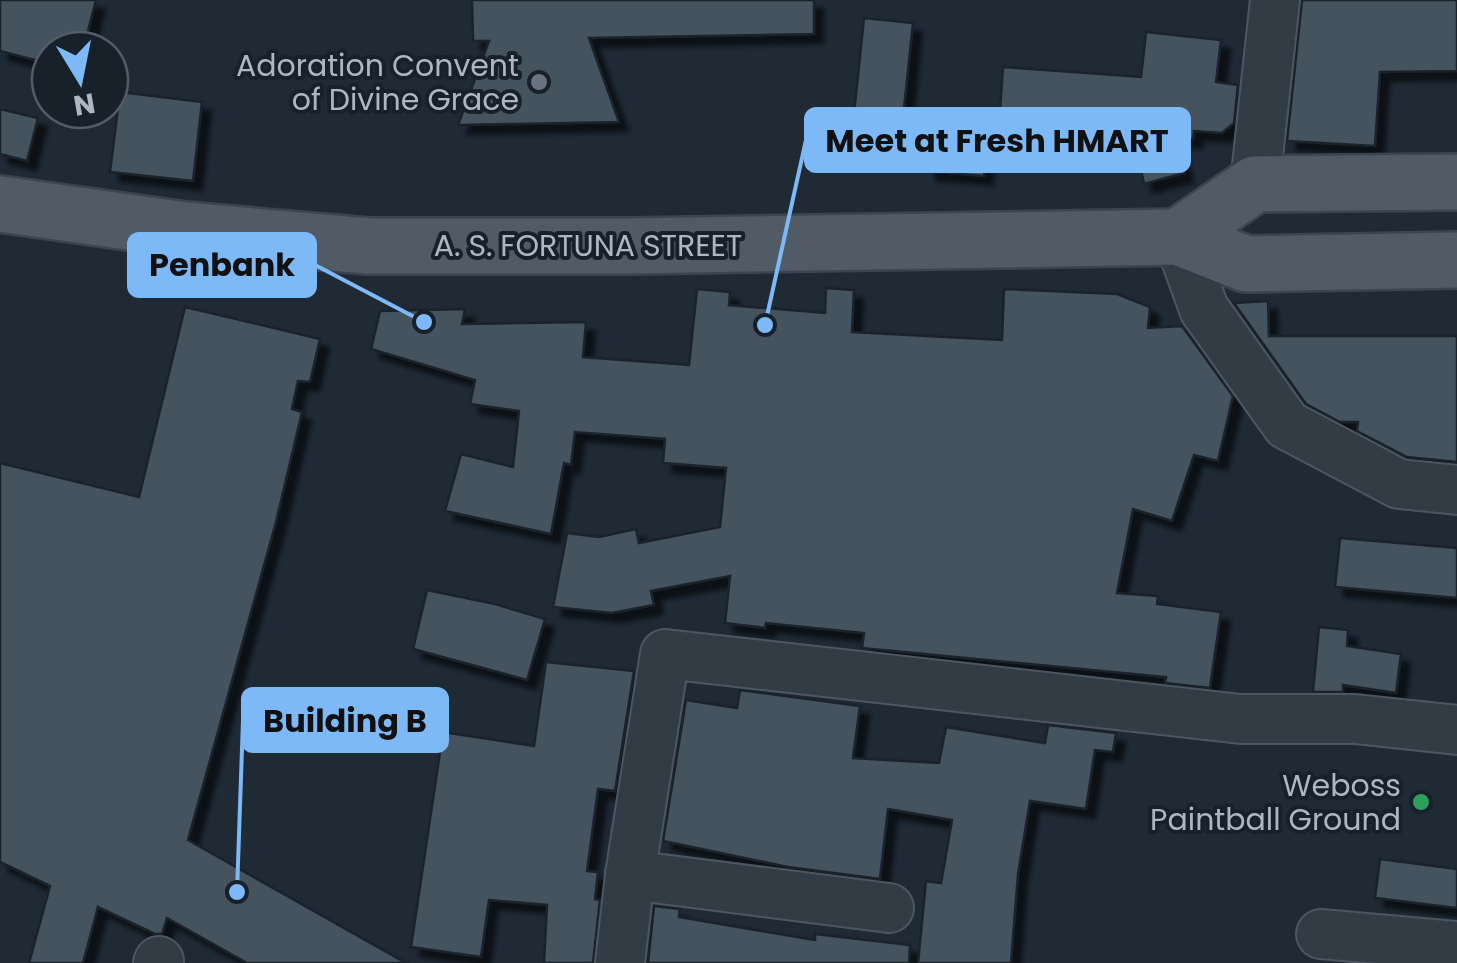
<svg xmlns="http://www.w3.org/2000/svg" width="1457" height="963" font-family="Poppins,sans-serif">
<defs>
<filter id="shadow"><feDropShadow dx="9" dy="9" stdDeviation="2.5" flood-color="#0009"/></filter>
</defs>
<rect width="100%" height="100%" fill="#1f2a35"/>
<g fill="#45525f" stroke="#1a232c" stroke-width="2.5" filter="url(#shadow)">
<polygon points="0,0 96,0 83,50 50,50 50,64 0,51"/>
<polygon points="472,0 814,0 814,34 589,38 619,122 458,125 489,41 473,41"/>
<polygon points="1302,0 1457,0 1457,71 1380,72 1375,146 1287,141"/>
<polygon points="864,18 913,23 899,156 850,151"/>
<polygon points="1146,32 1221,40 1216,82 1238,85 1234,123 1222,133 1194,131 1193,139 1175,137 1184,173 1144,184 1137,149 998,138 1003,67 1141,77"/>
<polygon points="120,92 202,102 193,181 110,172"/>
<polygon points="0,109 38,118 27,161 0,154"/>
<polygon points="929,139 987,143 984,176 927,171"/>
<polygon points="826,288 854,290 852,332 1002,340 1004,289 1117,294 1150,307 1148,328 1182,326 1233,396 1218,461 1194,455 1172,521 1133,509 1117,593 1158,596 1157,604 1221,612 1210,688 1165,683 1166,677 862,648 864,633 766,623 765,628 725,623 730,576 651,591 654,605 612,613 553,607 567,533 599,537 636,529 639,543 720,527 726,468 663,463 665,439 575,432 571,465 564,463 551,534 445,511 461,454 513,467 519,411 470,404 475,380 371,349 380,311 465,309 462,324 586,322 583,357 689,365 697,289 730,292 729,305 825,313"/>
<polygon points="1268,301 1269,336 1457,336 1457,462 1407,457 1357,431 1358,422 1340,422 1306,404 1234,303"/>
<polygon points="185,307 320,339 310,382 298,381 292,409 302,412 276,522 188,840 406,963 247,963 167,918 162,934 155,934 98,907 83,963 29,963 50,886 0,862 0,463 139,497"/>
<polygon points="1340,538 1457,548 1457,598 1335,587"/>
<polygon points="427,590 495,604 545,619 527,680 413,649"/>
<polygon points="1319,627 1348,630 1347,646 1401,654 1396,693 1343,685 1343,692 1313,692"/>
<polygon points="546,662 634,671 615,791 598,789 587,871 598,872 595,899 600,900 593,963 544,963 547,905 489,900 481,957 411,947 443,732 534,746"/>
<polygon points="740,690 860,706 853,758 939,763 946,727 1045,743 1048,725 1116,733 1113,752 1095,750 1086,809 1030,801 1018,874 1011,963 918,963 926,881 941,883 952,820 888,809 880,879 788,867 663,841 686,700 737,708"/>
<polygon points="1380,859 1457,869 1457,908 1375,898"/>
<polygon points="654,906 680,909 679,917 815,940 815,934 910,945 909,963 648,963"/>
</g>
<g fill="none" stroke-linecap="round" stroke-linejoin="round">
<defs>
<g id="minor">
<polyline points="1255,184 1275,0"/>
<polyline points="1178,237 1204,309 1287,425 1399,484 1457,490"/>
<polyline points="630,875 889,908"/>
<polyline points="1321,934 1457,946"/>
<polyline points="158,963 159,961"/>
<polyline points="620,963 630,875 665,654 1241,719 1355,719 1457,730"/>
</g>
<g id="major">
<polyline points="0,204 185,230 368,246 631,246 1178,237 1246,264 1457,260"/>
<polyline points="1178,237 1255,184 1457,182"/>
</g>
</defs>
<use href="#minor" stroke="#4d5761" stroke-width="52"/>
<use href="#major" stroke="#3c454f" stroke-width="60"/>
<use href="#minor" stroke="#323c45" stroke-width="48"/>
<use href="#major" stroke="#505b66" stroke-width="55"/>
</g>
<circle fill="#6b7280" stroke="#18212a" stroke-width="4" cx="539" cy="82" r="10"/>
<circle fill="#2e9e5b" stroke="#18212a" stroke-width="4" cx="1421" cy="802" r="10"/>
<g text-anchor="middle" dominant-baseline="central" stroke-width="8" stroke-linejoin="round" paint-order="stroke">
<g font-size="30" fill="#acb7c3" stroke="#18212a" text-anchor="end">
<text x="519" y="65">Adoration Convent<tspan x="519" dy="34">of Divine Grace</tspan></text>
<text x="1401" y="785">Weboss<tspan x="1401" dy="34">Paintball Ground</tspan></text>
</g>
<g font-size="30" fill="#acb7c3" stroke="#18212a">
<text x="588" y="245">A. S. FORTUNA STREET</text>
</g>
</g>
<path fill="none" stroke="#7db8f7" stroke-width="4" d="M765 325L806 140M424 322L315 265M237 892L243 720"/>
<g fill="#7db8f7" stroke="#18212a" stroke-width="4">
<circle cx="765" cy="325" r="10"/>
<circle cx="424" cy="322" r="10"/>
<circle cx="237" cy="892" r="10"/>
</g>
<g fill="#7db8f7" stroke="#7db8f7" stroke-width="4">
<rect x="806" y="109" width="383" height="62" rx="10"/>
<rect x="129" y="234" width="186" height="62" rx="10"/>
<rect x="243" y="689" width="204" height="62" rx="10"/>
</g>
<g font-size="32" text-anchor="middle" font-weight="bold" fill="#111">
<text x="997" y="152">Meet at Fresh HMART</text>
<text x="222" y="276">Penbank</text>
<text x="345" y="732">Building B</text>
</g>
<g transform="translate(80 80) rotate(170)"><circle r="48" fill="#18212a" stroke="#535d67" stroke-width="2.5"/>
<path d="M0-8L18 38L0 25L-18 38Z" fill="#7db8f7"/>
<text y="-15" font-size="28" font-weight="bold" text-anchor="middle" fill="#acb7c3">N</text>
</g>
</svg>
